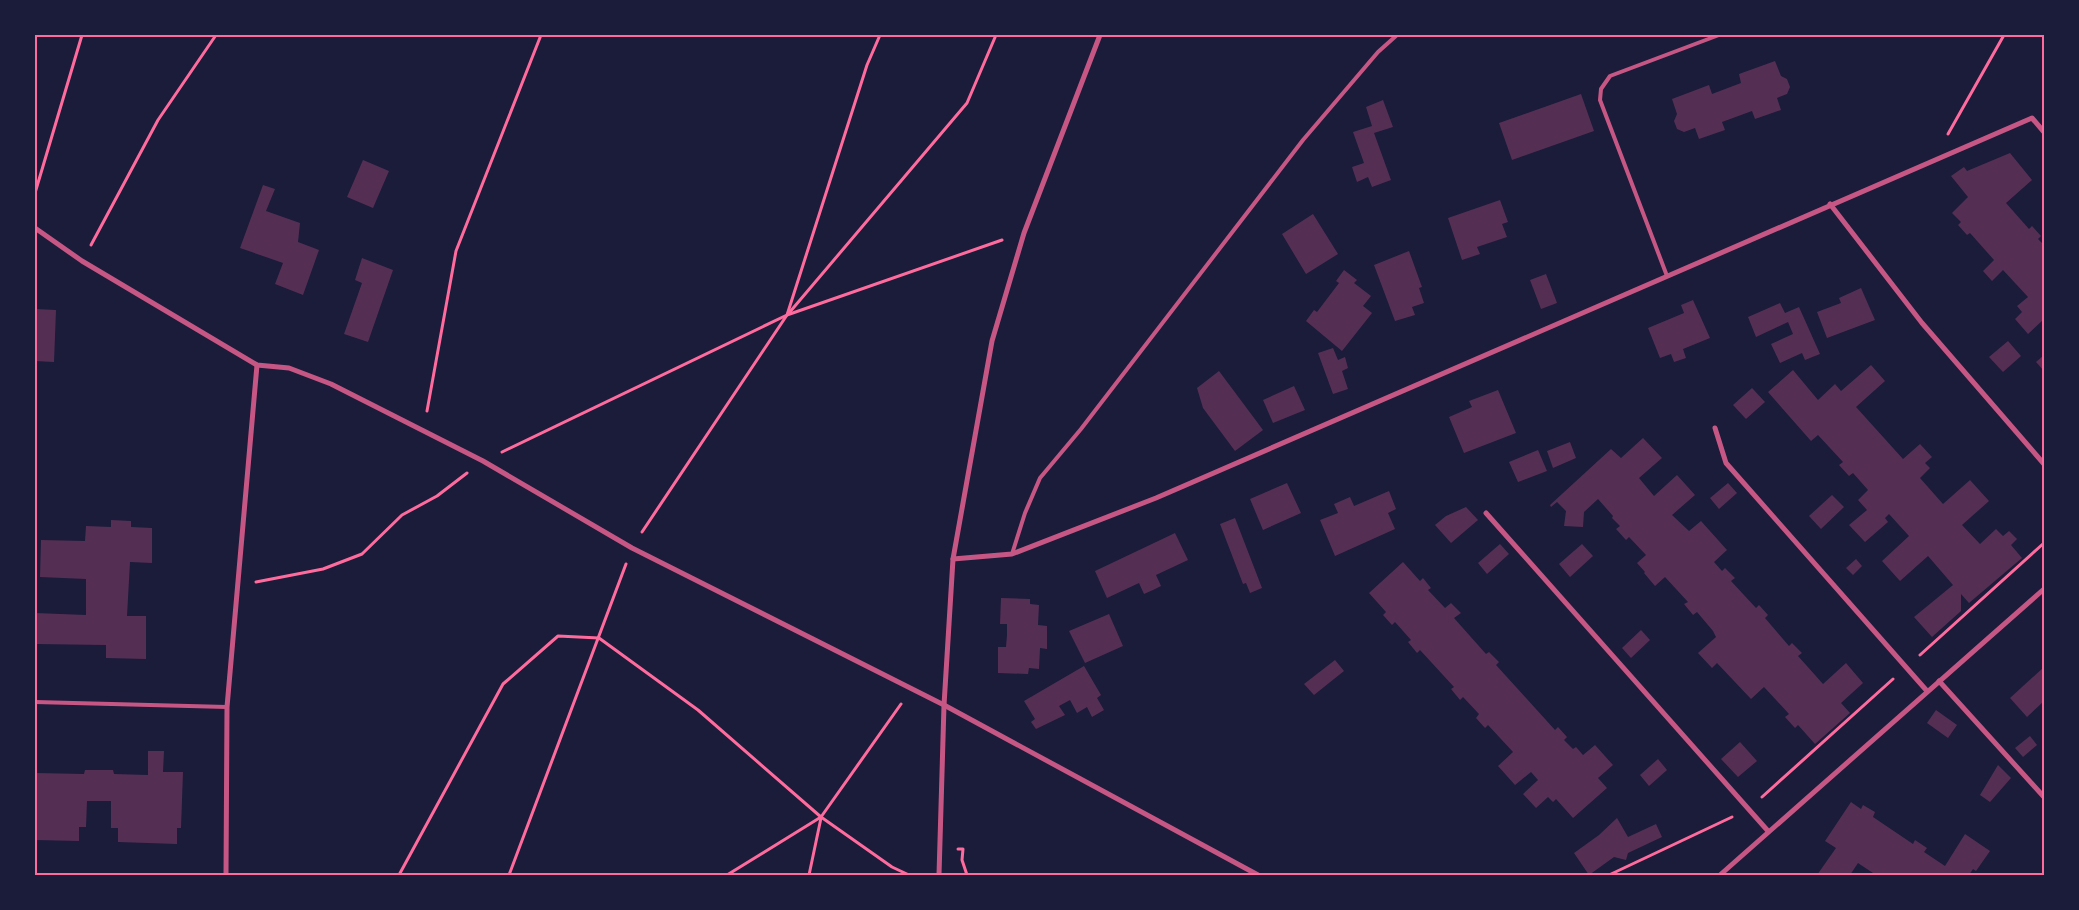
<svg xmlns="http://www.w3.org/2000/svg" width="2079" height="910" font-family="'DM Sans',sans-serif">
<rect width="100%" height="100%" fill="#1b1b3a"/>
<g fill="#542f53">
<polygon points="1775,61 1781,76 1787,79 1790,87 1787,94 1777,98 1781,110 1755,119 1752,111 1722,122 1725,130 1699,139 1695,128 1684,132 1677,129 1674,121 1677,114 1672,99 1709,85 1712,94 1741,83 1739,74"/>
<polygon points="1581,94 1594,131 1512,160 1499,123"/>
<polygon points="1383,100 1393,127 1374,133 1391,180 1372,187 1368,177 1357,182 1352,167 1364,163 1353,132 1372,126 1366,107"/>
<polygon points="2010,153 2032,180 2006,203 2029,229 2032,226 2041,236 2038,239 2044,245 2044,319 2028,334 2015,319 2022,312 2017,306 2028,297 2003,270 1992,281 1983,271 1994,260 1970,233 1967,235 1958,225 1961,222 1952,213 1968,197 1951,176 1964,167 1967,171"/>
<polygon points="363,160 389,171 373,208 347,197"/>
<polygon points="263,185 275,189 266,211 300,223 298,242 319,250 303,295 275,284 283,263 240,248"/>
<polygon points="1500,200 1508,222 1502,224 1507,237 1477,247 1480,254 1462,260 1448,218"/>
<polygon points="1313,214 1338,254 1306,274 1282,234"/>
<polygon points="1409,251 1422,287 1419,288 1424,303 1412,307 1415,315 1395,321 1374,265"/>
<polygon points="362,258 393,270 368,342 344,334 362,283 355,280"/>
<polygon points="1344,270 1357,280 1354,283 1371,296 1363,306 1372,313 1342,351 1306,321 1314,310 1317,312 1339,283 1336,281"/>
<polygon points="1546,274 1557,303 1541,309 1530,280"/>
<polygon points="1861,288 1875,320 1827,338 1817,312 1841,303 1839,298"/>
<polygon points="1693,300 1710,338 1683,349 1686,358 1674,362 1671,354 1660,358 1648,328 1684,313 1681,305"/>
<polygon points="1780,303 1785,313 1799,307 1820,354 1805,360 1802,353 1780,363 1771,344 1793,334 1788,322 1756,337 1748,317"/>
<polygon points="35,309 56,310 54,362 35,361"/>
<polygon points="2008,341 2021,356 2003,372 1989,357"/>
<polygon points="1333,348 1338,360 1345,357 1348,368 1342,371 1348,389 1333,394 1318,353"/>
<polygon points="2044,355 2044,371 2036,362"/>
<polygon points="1871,365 1885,381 1856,407 1903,459 1920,444 1932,457 1925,463 1930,468 1920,478 1943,504 1970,480 1989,501 1962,525 1980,544 1996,529 2003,536 2009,531 2017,539 2011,545 2022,558 1969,603 1961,594 1961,611 1932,637 1914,617 1953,585 1928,556 1900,581 1882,561 1909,536 1889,514 1885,518 1888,522 1865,542 1849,525 1867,510 1858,500 1868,490 1853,473 1849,476 1839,465 1843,462 1818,435 1811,441 1768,392 1793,370 1818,400 1835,384 1841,391"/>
<polygon points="1219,371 1263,430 1235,451 1203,408 1197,388"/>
<polygon points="1294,386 1305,410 1273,423 1263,400"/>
<polygon points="1752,388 1765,402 1746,419 1733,405"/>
<polygon points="1498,390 1516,433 1464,453 1449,417 1472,407 1469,401"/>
<polygon points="1643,438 1662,458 1639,478 1654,496 1677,475 1695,495 1672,515 1689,531 1701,521 1727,550 1714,562 1722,571 1725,568 1735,578 1731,581 1756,608 1759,605 1768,615 1765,618 1789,646 1792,643 1802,653 1798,656 1815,675 1823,684 1846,663 1863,683 1841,703 1850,713 1815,744 1798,725 1795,728 1785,717 1789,714 1764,687 1751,699 1717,663 1712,668 1698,653 1716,637 1713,631 1697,612 1693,615 1684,604 1688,602 1665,577 1655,586 1644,573 1645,572 1637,563 1646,555 1629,537 1626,540 1616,529 1620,526 1612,518 1613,516 1598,499 1584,512 1583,527 1564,526 1566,511 1557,502 1551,507 1550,505 1611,449 1621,458"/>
<polygon points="1570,442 1576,458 1553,468 1547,451"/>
<polygon points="1538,450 1547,471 1518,482 1509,462"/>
<polygon points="1287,483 1301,513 1263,530 1250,499"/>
<polygon points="1728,483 1737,493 1719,509 1710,498"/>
<polygon points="1389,491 1396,509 1388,513 1395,529 1335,556 1320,520 1338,513 1334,504 1350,497 1354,506"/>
<polygon points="1832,495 1844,507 1821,529 1809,516"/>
<polygon points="1466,507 1478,520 1451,543 1435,525 1446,516"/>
<polygon points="1235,518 1262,588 1250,593 1246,583 1243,584 1220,524"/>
<polygon points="111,520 131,521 131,527 152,528 152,563 130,562 127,616 146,616 146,659 106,658 106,645 35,644 35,613 86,615 86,579 40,577 41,540 85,541 86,526 111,527"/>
<polygon points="1175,533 1188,560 1156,575 1161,586 1153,590 1144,594 1139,583 1107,598 1095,571"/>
<polygon points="1500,544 1509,554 1487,574 1478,563"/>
<polygon points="1582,544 1593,556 1570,577 1559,564"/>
<polygon points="1856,559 1862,566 1853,575 1846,568"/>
<polygon points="1403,562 1420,581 1423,578 1431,588 1428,590 1445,608 1451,603 1461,613 1454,618 1486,654 1489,652 1499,662 1496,665 1555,730 1558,727 1567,737 1564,740 1573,749 1576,747 1583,755 1595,745 1613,765 1598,778 1607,788 1573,818 1556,799 1553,802 1548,797 1536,808 1523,794 1538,780 1531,772 1515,785 1498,766 1513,752 1488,725 1485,728 1476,718 1479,714 1463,697 1460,700 1451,689 1454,687 1420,650 1417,653 1408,642 1411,640 1395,622 1392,625 1383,615 1386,612 1369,593"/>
<polygon points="1001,598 1030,599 1030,604 1039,605 1038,625 1047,626 1047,649 1040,648 1039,669 1029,668 1028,674 998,673 998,647 1006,647 1007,635 1007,624 1000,624"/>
<polygon points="1109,614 1123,646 1085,663 1069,631"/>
<polygon points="1641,630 1650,640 1631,658 1622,648"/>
<polygon points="1335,660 1344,671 1314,695 1304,684"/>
<polygon points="1084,666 1101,695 1097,698 1104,710 1092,717 1087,707 1077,713 1070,700 1059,706 1065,715 1036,729 1031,722 1035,719 1024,701"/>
<polygon points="2044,667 2044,701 2027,717 2010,698"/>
<polygon points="1936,710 1957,725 1948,738 1927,723"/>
<polygon points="2030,736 2037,745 2023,757 2015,748"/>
<polygon points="1740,742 1757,761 1738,777 1721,759"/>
<polygon points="148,751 164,751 163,772 183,772 181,828 177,828 177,844 118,842 118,828 111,828 111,801 87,801 86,827 79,827 79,841 35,840 35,773 84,774 85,770 113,770 114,774 148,775"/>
<polygon points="1658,759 1667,770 1649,786 1640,775"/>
<polygon points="1998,765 2011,778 1990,802 1980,795"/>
<polygon points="1851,802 1861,809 1863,805 1875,812 1873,817 1913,844 1915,840 1927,848 1924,852 1945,866 1965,834 1990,851 1976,871 1973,869 1969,875 1876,875 1858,863 1850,875 1817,875 1836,848 1825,841"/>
<polygon points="1617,818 1628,837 1656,824 1662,837 1628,853 1626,860 1614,857 1589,875 1574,853 1599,835"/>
</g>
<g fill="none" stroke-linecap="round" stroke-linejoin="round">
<g stroke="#ff6b9d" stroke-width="3">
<polyline points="1948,134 2004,35"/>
<polyline points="35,193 82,35"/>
<polyline points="91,245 158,120 216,35"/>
<polyline points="789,313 967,103 996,35"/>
<polyline points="427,411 456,251 541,35"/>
<polyline points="502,452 787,315 1002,240"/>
<polyline points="642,532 787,315 867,65 880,35"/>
<polyline points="256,582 323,569 362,554 402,515 437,496 467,473"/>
<polyline points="1920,655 2044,543"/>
<polyline points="1762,797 1893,679"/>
<polyline points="958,849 963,849 962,860 967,875"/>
<polyline points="399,875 503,684 558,636 599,638 698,710 821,817 892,867 909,875"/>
<polyline points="509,875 626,564"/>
<polyline points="727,875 821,817 901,704"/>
<polyline points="809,875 821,818"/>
<polyline points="1609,875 1732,817"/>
</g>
<g stroke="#c65784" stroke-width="4">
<polyline points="1667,276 1600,100 1601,89 1610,76 1719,35"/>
<polyline points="1012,554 1025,513 1040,478 1081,429 1303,140 1378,52 1397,35"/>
<polyline points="35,702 227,707"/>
</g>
<g stroke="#c65784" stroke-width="5">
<polyline points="1830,204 1922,323 2044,464"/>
<polyline points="35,228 82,261 257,365 289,368 331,384 483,461 632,548 944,705 1258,875"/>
<polyline points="1715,428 1726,463 1927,691"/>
<polyline points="1486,513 1768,831"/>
<polyline points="953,559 1012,554 1156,498 2032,118 2044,132"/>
<polyline points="1939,681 2044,797"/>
<polyline points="226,875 227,707 257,365"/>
<polyline points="939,875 944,705 953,559 992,341 1024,233 1100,35"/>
<polyline points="1720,875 2044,589"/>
</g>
</g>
<rect width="2079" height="910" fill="none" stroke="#1b1b3a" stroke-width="72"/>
<rect x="36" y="36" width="2007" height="838" fill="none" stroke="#ff6b9d" stroke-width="2"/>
</svg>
